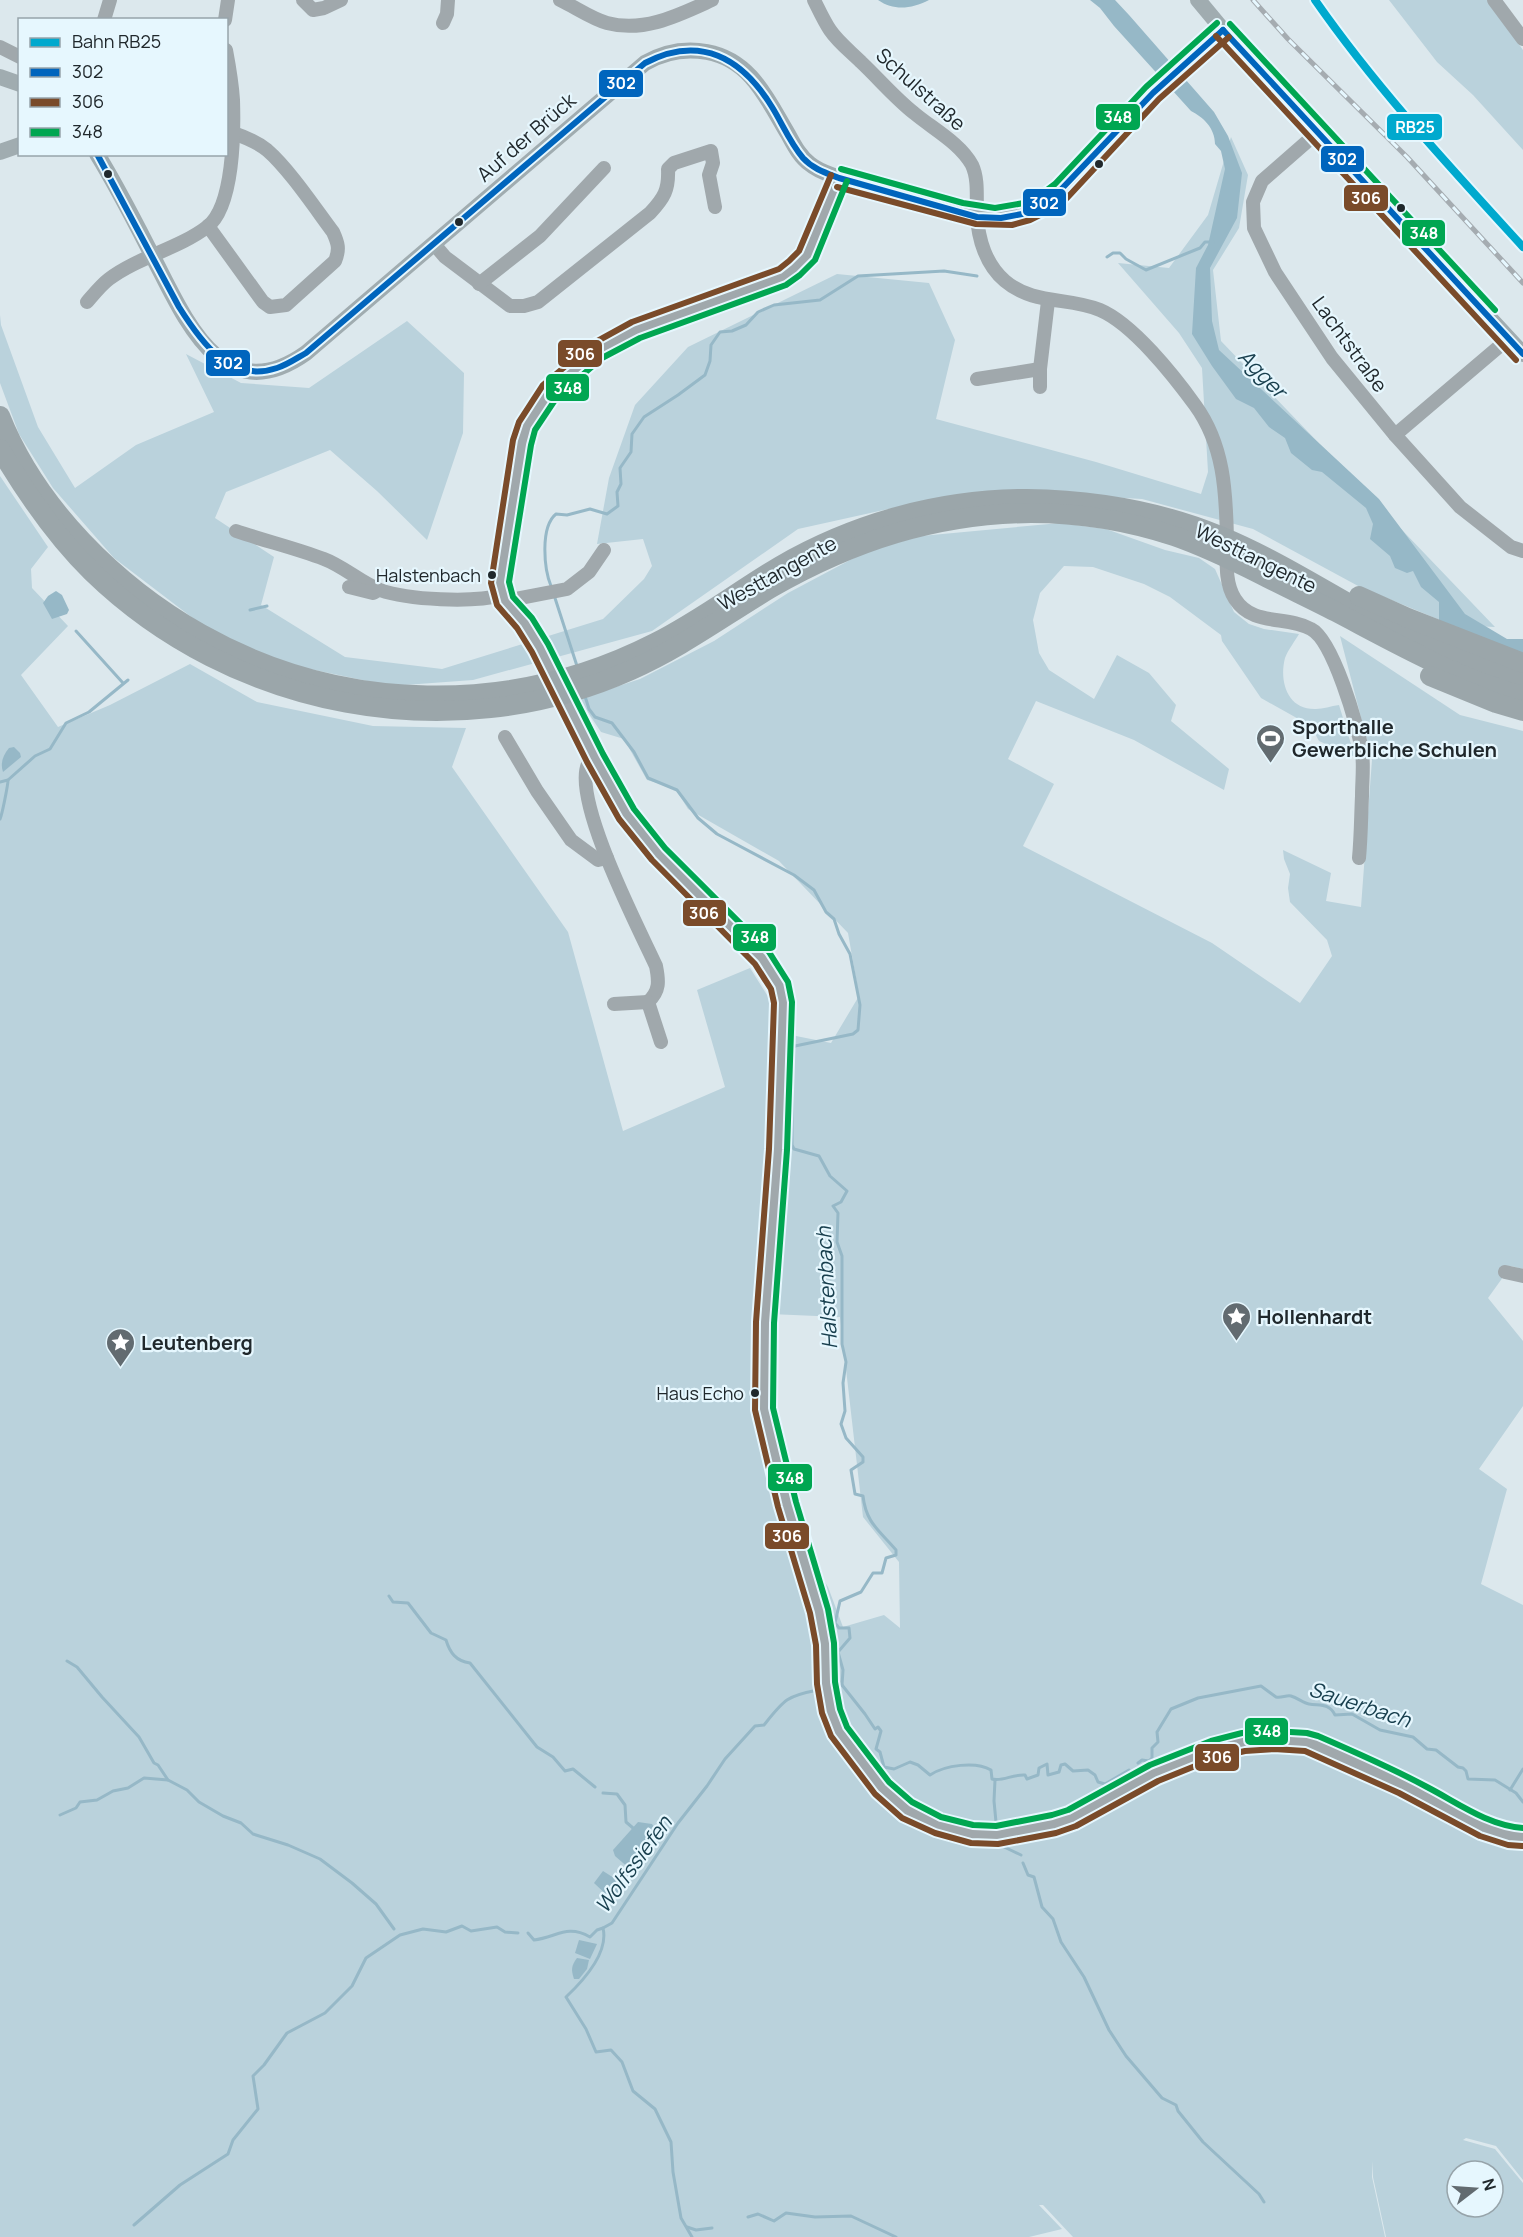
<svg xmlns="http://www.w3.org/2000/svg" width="1523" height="2237" font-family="Manrope,sans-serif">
<rect width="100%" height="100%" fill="#dce8ed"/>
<g fill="#bad2dc" fill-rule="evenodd">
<polygon points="1389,0 1487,0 1523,50 1523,150 1473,95 1437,62"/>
<polygon points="1231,137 1248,175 1239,228 1213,270 1221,341 1495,627 1452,625 1360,587 1253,529 1142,499 1001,491 929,500 798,529 652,631 473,680 391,686 281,663 215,635 114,558 53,488 19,434 0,383 0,315 1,325 38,427 75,488 136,445 214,412 186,354 241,383 309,388 407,321 464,373 463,433 427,540 377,491 330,450 226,492 215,518 274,557 261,605 345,657 442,669 603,619 644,579 652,566 643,539 597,544 609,478 635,405 688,347 837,274 929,283 955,340 936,419 1096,462 1201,494 1208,472 1202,368 1179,333 1118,263 1169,268 1208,215"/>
<path d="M0,476L48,547L31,569L32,588L68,626L21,675L58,727L110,705L190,664L257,702L373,726L466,728L452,767L568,932L623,1131L725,1087L697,990L750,968L777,1011L768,1198L757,1319L758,1405L784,1517L828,1587L843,1627L884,1615L900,1628L899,1562L863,1517L840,1317L770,1314L786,1144L791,1035L831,1043L859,996L848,933L779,861L688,809L675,788L647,780L624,739L601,732L579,699L640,679L714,641L788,593L867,551L921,536L1060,523L1106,529L1165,550L1199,558L1215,569L1234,612L1249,624L1264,629L1299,634C1295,641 1288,650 1285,658C1279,681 1287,710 1316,709C1323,709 1331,706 1339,705L1355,757L1319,741L1311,726L1261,698L1222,641L1221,635L1170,597L1144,584L1093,567L1064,566L1040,593L1033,620L1039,653L1049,670L1094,699L1117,655L1149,673L1176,705L1171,721L1229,769L1224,790L1134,740L1036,701L1008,759L1054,784L1023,846L1212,943L1300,1003L1332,956L1327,940L1290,902L1288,888L1290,874L1284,859L1283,850L1331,873L1326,901L1361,907L1372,760L1340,636L1460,715L1523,731V1269L1511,1266L1488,1298L1523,1341V1406L1479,1469L1507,1489L1481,1584L1523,1605V2180L1496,2146L1466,2138L1463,2140L1495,2149L1523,2183V2237H1386L1373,2177L1372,2161V2177L1385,2237H1073L1043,2205H1039L1062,2229L1029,2237H0ZM1457,2171H1493V2207H1457Z"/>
</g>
<g fill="#96b8c7">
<path d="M878,0H929C911,9 894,11 878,0Z"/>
<path d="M1090,0H1115L1129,15L1214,112L1228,136L1242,173L1237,218L1210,268L1212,321L1219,350L1379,499L1465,614L1507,639H1523V659L1439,623V602L1421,587L1413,571L1407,573L1395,568L1390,556L1370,539L1373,524L1366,508L1322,472L1312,470L1291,453L1285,438L1269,427L1254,408L1236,399L1212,366L1192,334L1196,268L1208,245L1225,169L1221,151L1215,144C1215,128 1203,117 1191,111L1114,26L1100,8Z"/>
<polygon points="56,591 62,595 69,610 67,614 52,619 43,603 48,596"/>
<path d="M14,747L20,753L21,757L3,772C0,763 3,755 9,748Z"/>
<polygon points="638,1822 652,1824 661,1838 636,1867 630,1869 615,1856 613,1850"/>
<polygon points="603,1871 622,1883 622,1889 612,1900 594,1883"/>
<polygon points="579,1940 597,1944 590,1959 575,1953"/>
<path d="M577,1958L589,1960L587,1969L579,1979H574C571,1970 571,1966 577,1958Z"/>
</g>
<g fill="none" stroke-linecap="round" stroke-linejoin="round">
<g stroke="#96b8c7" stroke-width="3">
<polyline points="1107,257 1113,253 1120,253 1126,259 1146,270 1200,248 1205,242 1213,242"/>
<path d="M551,586C544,569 540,527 556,514L567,515L590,509L607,514L618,506L617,492L621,484L620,468L631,452L632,434L644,417L678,395L705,375L710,361L711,345L720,332L732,331L746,325L758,312L774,305L820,300L858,276L944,271L977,276"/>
<polyline points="554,595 577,666"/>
<polyline points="250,610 267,606"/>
<polyline points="76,631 123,683"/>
<path d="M584,693L589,709L595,717L612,723L634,752L648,778L677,790L698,818L717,834L794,875L814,890L826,912L834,919L839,934L850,954L860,1005L858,1030L853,1034L795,1046L792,1049V1145L794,1149L819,1156L830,1176L847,1191L841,1202L833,1206L838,1213L837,1242L842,1256V1344L846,1362L843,1383L845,1411L841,1424L846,1438L863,1457V1462L851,1470L855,1494L863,1496C866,1523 879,1530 896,1550V1555L886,1558L882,1573H873L861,1592L840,1601L835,1623L839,1628H849L850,1638L838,1652L843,1670L842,1685"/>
<polyline points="0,782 8,780 35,756 50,749 66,723 89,712 128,680"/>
<path d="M0,819C2,815 8,785 8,780"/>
<path d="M389,1596L393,1602L408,1603L431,1633L446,1640C450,1653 456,1661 470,1663L537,1747L553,1757L565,1771L573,1769L595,1787"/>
<polyline points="67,1661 77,1667 102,1697 139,1737 154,1763 158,1765 168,1780 187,1790 199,1802 223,1816 241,1823 253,1834 288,1845 320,1859 352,1883 376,1904 394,1929"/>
<path d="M842,1685L865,1714L875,1729L878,1727L881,1731L876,1749L880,1752L884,1767L894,1769L910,1762L918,1765L930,1775C945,1765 976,1761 991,1770L992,1779C1002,1782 1013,1774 1025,1775L1027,1779L1038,1775L1039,1768L1047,1764L1048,1775L1059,1772L1061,1765L1065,1764L1073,1771L1088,1770L1095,1775L1098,1782L1105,1784L1129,1770"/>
<path d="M1138,1763L1142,1760L1149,1761L1152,1758V1748L1158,1742L1157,1732L1171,1709L1198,1698L1261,1686L1276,1697C1282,1698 1286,1695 1291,1696C1298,1698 1303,1703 1309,1704C1320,1706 1329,1703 1335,1715L1352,1714L1380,1730L1413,1737L1427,1749L1436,1750L1458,1767L1463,1768L1466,1771L1468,1779L1495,1780L1516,1793L1523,1802"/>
<polyline points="995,1780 994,1801 996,1822"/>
<polyline points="1510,1790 1523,1769"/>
<polyline points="603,1793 617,1794 625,1805 626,1822 633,1828"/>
<polyline points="60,1815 76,1808 80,1802 97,1800 113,1791 128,1788 144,1778 168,1780"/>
<polyline points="997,1839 1000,1845 1021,1855"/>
<polyline points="1023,1863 1028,1875 1034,1877 1042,1907 1053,1919 1061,1942 1084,1977 1109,2030 1126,2056 1162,2098 1176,2105 1178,2111 1203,2142 1259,2194 1264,2202"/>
<path d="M528,1933L534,1940C557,1937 567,1924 590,1937L597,1930L603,1928"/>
<polyline points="748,2217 758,2214 774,2221 786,2213 815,2217 851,2216 896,2237"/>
<polyline points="134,2225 180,2185 228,2154 233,2140 258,2109 253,2076 264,2065 287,2033 325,2013 352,1986 366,1958 400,1935 423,1929 446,1932 462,1926 471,1931 497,1927 505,1932 518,1933"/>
<polyline points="687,2227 696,2230 712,2228"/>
<path d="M692,2237L681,2218L673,2172L671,2142L655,2109L633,2091L622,2062L611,2050L596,2052L586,2029L566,1997C583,1981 609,1953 603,1928L612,1923L678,1823L707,1786L725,1759L755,1726L764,1725C784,1700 786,1696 818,1690"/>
</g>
<g stroke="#a0a8ac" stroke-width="14">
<polyline points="303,0 313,10 324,8 341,0"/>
<path d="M560,0C575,7 592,19 607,23C644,33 679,15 712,0"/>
<path d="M814,0C819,10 824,21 830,30C838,42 851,52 861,62C879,79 895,98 914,113C933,129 960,143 972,165C979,180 976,199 977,215C978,239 986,265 1005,281C1033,305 1069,297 1100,310C1133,324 1174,376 1195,405C1224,445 1226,491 1227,539C1227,559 1224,582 1235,599C1253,627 1286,615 1311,629C1333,640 1358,726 1362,751C1364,766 1362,781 1362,796C1361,817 1361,837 1359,858"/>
<polyline points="1494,0 1523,39"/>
<polyline points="104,20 110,0"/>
<polyline points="225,20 228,0"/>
<polyline points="443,23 447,14 448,0"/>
<polyline points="0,47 20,57"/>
<polyline points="1318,132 1262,181 1253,202 1254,228 1275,272 1332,358 1395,435 1460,507 1511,547 1523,551"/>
<path d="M839,178L807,256L795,268L783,277L636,330L597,351L550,391L527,426L522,443L500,583L505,601L524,623L540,648L595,758L626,814L658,854L762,958L780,986L783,1002L778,1149L765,1323L764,1409L787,1504L819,1611L825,1644L826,1683L831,1711L839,1731L882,1788L907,1810L938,1825L972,1834L997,1835L1054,1824L1072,1818C1143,1778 1220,1728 1306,1742C1318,1744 1329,1752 1340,1757C1368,1769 1396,1781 1423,1795C1454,1811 1487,1837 1523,1837"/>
<path d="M208,226L263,302L270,307L286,305L335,261C340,249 338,243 333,232C315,208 289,169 267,150C257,142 245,137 233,133"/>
<path d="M434,244L445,257L510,306H524L538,302L650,213C664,198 669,190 668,169L674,163L711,151L713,163L709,175L715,207"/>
<polyline points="479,284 540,236 604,168"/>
<path d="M87,302C94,294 101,285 109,279C138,257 178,249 207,227C234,207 234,131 233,100C232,83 229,66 226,50"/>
<polyline points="977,379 1040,369"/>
<polyline points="1040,387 1040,369 1048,301"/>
<polyline points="1395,435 1508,339"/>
<path d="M236,531C265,541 295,548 324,559C343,566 360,582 380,590C408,600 473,603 502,595"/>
<polyline points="349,587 373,593 375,592"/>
<polyline points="505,601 567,589 589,572 604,550"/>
<polyline points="505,737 537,791 571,840 598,860 607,858"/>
<path d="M595,758C594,759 589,764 588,764C572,800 639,929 656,966C659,981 660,991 648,1002L661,1042"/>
<polyline points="614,1004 648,1002"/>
<polyline points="1505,1272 1523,1276"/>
</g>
<g stroke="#a0acb0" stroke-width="16">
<polyline points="1198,0 1223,30 1523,354"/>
<polyline points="0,77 20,84"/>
<polyline points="0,152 20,145"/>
<path d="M97,154C118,188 136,224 154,259C185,319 223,412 306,353L645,63C664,52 685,48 707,52C751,60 767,99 788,134C794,145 800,157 810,164C818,171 829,174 839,178L977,217C1010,221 1036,213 1061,191L1153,93L1223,30"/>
</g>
<g stroke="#9ba6aa" stroke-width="20">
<path d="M0,416C36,507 116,586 201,634C341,713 512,716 655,643C699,621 738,591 780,566C854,523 940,499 1027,499C1092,500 1160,511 1220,536C1281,561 1337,599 1395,629C1436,650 1480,667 1523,681"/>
<path d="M0,449C26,493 55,536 92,572C233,709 450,751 631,670C681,648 724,616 771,588C853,541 936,514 1031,513C1079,513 1128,521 1174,536C1203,546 1232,560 1260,574C1285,587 1311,599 1336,612C1397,644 1456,678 1523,696"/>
<polyline points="1359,596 1408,618 1523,663"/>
<polyline points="1430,676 1496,703 1523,711"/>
</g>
<defs>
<polyline id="rail" points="1253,0 1288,39 1407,157 1523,283"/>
</defs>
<use href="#rail" stroke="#a5acb1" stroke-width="5"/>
<use href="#rail" stroke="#e6f7fe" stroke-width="3" stroke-dasharray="9" stroke-linecap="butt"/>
<defs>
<g id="bus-1">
<polyline points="1223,30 1523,354"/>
<path d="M97,154L179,307C201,342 230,384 277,368C287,365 297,358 306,353L645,63C700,34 742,58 772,107C782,123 790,143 803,158C813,169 826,173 839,178L977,217L1001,218L1022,214L1052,199L1153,93L1223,30"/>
</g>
<g id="bus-2">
<polyline points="1216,36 1516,360"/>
<polyline points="831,175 799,251 789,261 779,269 632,322 592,344 543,385 519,422 513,440 491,583 497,605 517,628 532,652 587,762 619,819 652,860 755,964 771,989 774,1003 769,1149 756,1322 755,1410 778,1507 810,1613 816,1645 817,1684 822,1713 831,1736 875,1794 902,1818 935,1833 971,1843 998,1844 1056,1833 1076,1826 1158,1781 1215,1758 1245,1751 1274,1749 1305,1751 1399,1793 1480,1836 1508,1845 1522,1846"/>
<polyline points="837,187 976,224 1012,225 1030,220 1048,211 1067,198 1159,99 1229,37"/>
</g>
<g id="bus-3">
<polyline points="1230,24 1495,310"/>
<polyline points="841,169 963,203 995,208 1024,203 1039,196 1055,184 1146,87 1217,23"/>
<path d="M847,181L815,260L800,275L786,285L640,338L602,358L557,397L535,430L531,445L509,582L513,597L532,618L548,644L603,754L634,809L665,848L769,952L788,982L792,1002L787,1150L774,1323L773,1408L796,1502L828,1609L834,1643L835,1682L840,1709L847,1727L889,1782L912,1802L941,1817L973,1825L996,1826L1052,1815L1068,1810L1150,1765L1211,1741L1242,1733L1274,1731L1307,1733L1318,1736C1355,1752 1392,1768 1427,1787C1458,1803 1487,1825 1523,1828"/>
</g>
</defs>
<use href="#bus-1" stroke="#e6f7fe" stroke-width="10"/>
<use href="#bus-2" stroke="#e6f7fe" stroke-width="10"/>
<use href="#bus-3" stroke="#e6f7fe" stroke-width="10"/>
<use href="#bus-1" stroke="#0065bd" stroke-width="6"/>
<use href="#bus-2" stroke="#7a4b2a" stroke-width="6"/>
<use href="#bus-3" stroke="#00a651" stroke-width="6"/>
<defs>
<path id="rail-1" d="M1315,0C1377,89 1450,167 1523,247"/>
</defs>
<use href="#rail-1" stroke="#e6f7fe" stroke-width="12"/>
<use href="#rail-1" stroke="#00a9ce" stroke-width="8"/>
</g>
<defs>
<symbol id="stadium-pin" viewBox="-11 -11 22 30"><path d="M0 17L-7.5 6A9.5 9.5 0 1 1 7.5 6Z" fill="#626b70" stroke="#e6f7fe"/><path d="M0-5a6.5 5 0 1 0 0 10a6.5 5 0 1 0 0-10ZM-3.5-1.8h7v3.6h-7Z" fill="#fff"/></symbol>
<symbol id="sight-pin" viewBox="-11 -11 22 30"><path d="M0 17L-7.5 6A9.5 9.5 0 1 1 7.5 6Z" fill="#626b70" stroke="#e6f7fe"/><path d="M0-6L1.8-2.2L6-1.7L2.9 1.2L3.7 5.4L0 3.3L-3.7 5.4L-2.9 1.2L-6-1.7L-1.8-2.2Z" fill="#fff"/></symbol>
</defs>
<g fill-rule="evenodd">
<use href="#stadium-pin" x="1254" y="722" width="33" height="45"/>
<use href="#sight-pin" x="1220" y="1300" width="33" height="45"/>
<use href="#sight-pin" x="104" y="1326" width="33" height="45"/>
</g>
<g fill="#20282c" stroke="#e6f7fe" stroke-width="2">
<circle cx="1099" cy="164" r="5"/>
<circle cx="108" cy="174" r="5"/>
<circle cx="1401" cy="208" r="5"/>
<circle cx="459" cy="222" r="5"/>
<circle cx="492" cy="575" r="5"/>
<circle cx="755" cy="1393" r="5"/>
</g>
<g text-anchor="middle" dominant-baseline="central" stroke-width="4.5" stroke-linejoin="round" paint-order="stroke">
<g font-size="18" fill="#20282c" stroke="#e6f7fe" text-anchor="end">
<text x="481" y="575">Halstenbach</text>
<text x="744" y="1393">Haus Echo</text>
</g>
<g font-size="20" fill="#20282c" stroke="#e6f7fe">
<text transform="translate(921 89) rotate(42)">Schulstraße</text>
<text transform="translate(526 137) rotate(-41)">Auf der Brück</text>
<text transform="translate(1350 344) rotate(54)">Lachtstraße</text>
<text transform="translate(1256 558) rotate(26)">Westtangente</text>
<text transform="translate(777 573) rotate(-29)">Westtangente</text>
</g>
<g font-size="20" font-weight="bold" fill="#20282c" stroke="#e6f7fe" text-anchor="start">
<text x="1292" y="726">Sporthalle<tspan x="1292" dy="23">Gewerbliche Schulen</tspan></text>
<text x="1257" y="1316">Hollenhardt</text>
<text x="141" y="1342">Leutenberg</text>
</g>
<g font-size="21" font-style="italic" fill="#173e4d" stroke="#e6f7fe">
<text transform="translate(1263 373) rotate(46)">Agger</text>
<text transform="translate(826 1288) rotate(-93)">Halstenbach</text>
<text transform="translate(1360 1704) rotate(18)">Sauerbach</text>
<text transform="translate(633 1864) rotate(-54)">Wolfssiefen</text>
</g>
</g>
<g stroke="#e6f7fe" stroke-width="2">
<rect x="598" y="69" width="46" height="29" rx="6" fill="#0065bd"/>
<rect x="1095" y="103" width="46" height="28" rx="6" fill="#00a651"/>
<rect x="1386" y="113" width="57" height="28" rx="6" fill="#00a9ce"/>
<rect x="1320" y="145" width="45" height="28" rx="6" fill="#0065bd"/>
<rect x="1343" y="184" width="46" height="28" rx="6" fill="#7a4b2a"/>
<rect x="1022" y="188" width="45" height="29" rx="6" fill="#0065bd"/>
<rect x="1401" y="219" width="45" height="28" rx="6" fill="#00a651"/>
<rect x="557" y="339" width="46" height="29" rx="6" fill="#7a4b2a"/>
<rect x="205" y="349" width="46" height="28" rx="6" fill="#0065bd"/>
<rect x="545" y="373" width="45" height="29" rx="6" fill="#00a651"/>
<rect x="682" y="899" width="45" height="28" rx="6" fill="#7a4b2a"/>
<rect x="732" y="923" width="45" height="29" rx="6" fill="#00a651"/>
<rect x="767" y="1463" width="46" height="29" rx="6" fill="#00a651"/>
<rect x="764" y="1522" width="46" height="28" rx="6" fill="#7a4b2a"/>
<rect x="1244" y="1717" width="45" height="29" rx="6" fill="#00a651"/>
<rect x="1194" y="1743" width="46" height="29" rx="6" fill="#7a4b2a"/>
</g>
<g font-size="16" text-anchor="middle" font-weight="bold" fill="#fff">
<text x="621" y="89">302</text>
<text x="1118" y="123">348</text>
<text x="1415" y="133">RB25</text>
<text x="1342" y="165">302</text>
<text x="1366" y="204">306</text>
<text x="1044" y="209">302</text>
<text x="1424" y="239">348</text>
<text x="580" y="360">306</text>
<text x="228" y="369">302</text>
<text x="568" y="394">348</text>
<text x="704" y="919">306</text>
<text x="755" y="943">348</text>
<text x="790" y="1484">348</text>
<text x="787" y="1542">306</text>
<text x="1267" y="1737">348</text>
<text x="1217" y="1763">306</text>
</g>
<rect x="18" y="18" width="210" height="138" fill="#e6f7fe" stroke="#97a4aa" stroke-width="1.5"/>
<rect x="30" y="38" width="30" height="9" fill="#00a9ce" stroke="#97a4aa" stroke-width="1.5"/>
<text x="72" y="48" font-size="18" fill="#20282c">Bahn RB25</text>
<rect x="30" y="68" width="30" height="9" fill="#0065bd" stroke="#97a4aa" stroke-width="1.5"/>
<text x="72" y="78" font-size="18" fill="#20282c">302</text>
<rect x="30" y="98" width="30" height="9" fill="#7a4b2a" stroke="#97a4aa" stroke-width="1.5"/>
<text x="72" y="108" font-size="18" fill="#20282c">306</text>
<rect x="30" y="128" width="30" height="9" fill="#00a651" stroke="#97a4aa" stroke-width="1.5"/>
<text x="72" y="138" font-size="18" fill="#20282c">348</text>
<g transform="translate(1475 2189) rotate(73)"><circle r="28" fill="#e6f7fe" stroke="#97a4aa" stroke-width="1.5"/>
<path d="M0-4.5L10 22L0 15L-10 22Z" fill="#626b70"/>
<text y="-9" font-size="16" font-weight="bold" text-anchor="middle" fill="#20282c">N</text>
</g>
</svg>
